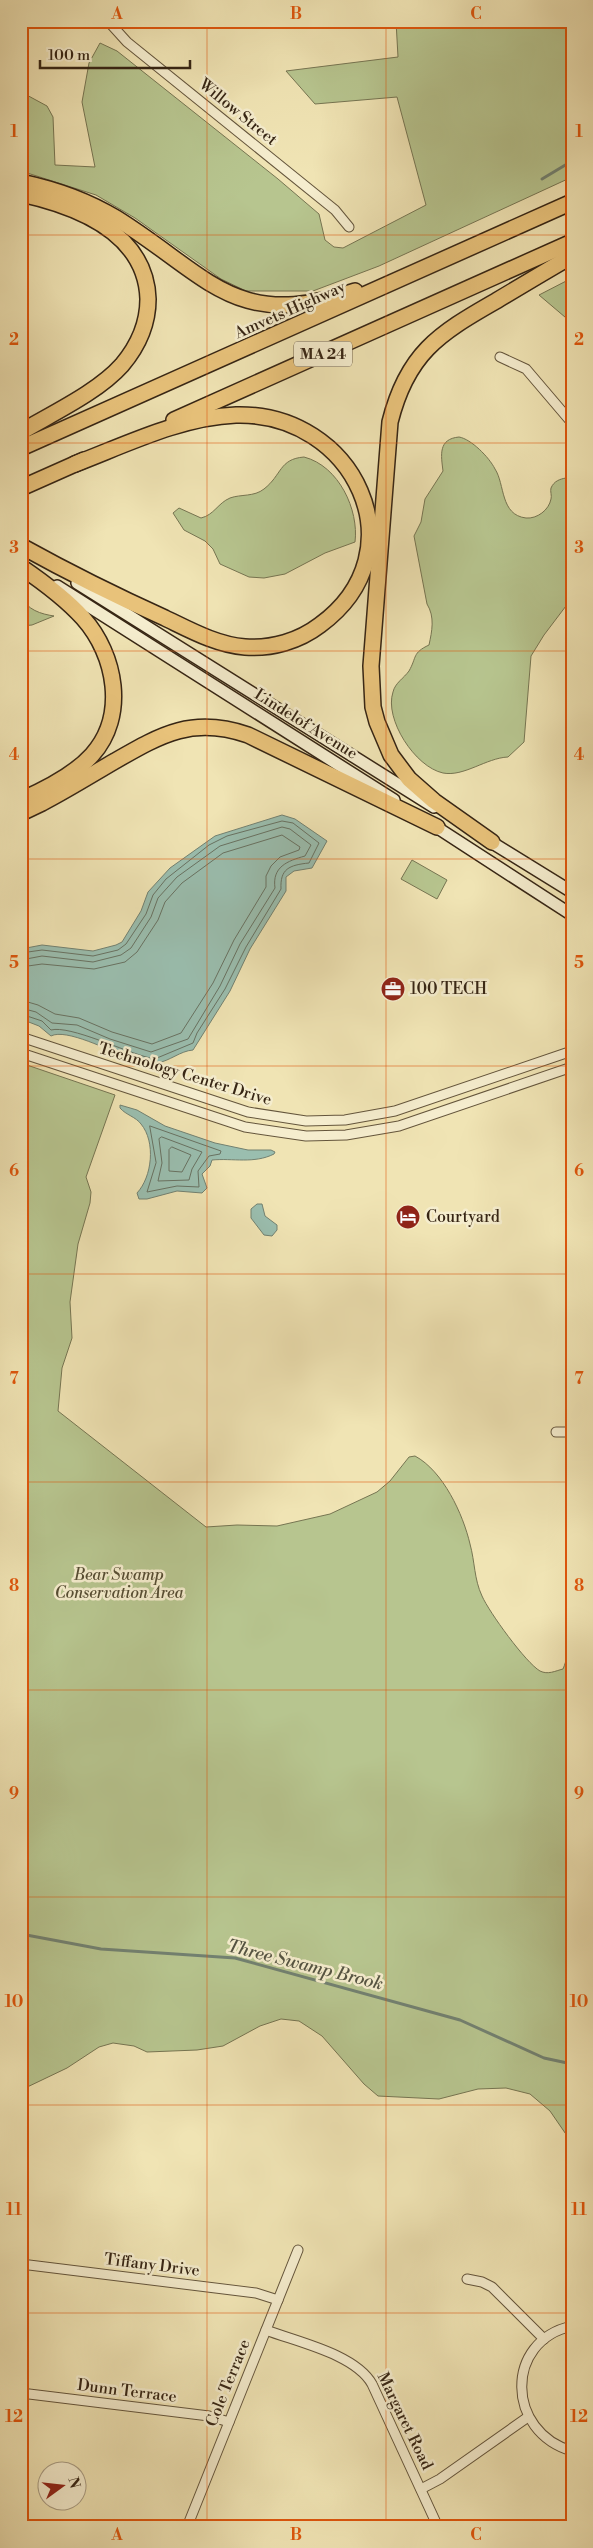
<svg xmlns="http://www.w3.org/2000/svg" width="593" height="2548" font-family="'Libre Bodoni',serif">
<rect width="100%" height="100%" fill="#f0e4b4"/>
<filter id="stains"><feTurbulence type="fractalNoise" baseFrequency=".004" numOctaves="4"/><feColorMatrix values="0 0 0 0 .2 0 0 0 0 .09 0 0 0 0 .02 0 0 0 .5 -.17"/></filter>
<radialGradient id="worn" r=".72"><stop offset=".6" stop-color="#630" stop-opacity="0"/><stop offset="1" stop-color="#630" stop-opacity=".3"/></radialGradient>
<g fill="#b7c58f" stroke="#767552">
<polygon points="396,21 572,21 572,177 379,266 313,291 246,291 221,279 135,218 96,195 21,171 21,88 23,93 47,106 53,117 55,165 95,167 82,102 89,63 100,43 117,51 278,179 319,214 325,240 334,247 343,248 426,205 397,97 315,104 286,71 398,57"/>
<polygon points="572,278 572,323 539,295"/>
<path d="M459,437C471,439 489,457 495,469C505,484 500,515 526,518C537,519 549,510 551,499C552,496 550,491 551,488C554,481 560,479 566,478L572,481V598L544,635L531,656L524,742L508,757C486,758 464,777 443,773C415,767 384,719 393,692C395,683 404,678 409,671C417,657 412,653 429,645C432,631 435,617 427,604L414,536L421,522L425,499L443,471C441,455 438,439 459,437Z"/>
<path d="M304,457C339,466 359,510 355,542L325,553L285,574L264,578L249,577L220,564L213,549L205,541L184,530L173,513L179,508L201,518C214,515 218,503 230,498C241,494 254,497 264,489C282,475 279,459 304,457Z"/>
<path d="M21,596C27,610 41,614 54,616L32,625L21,626Z"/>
<polygon points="412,860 447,880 437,899 401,879"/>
<path d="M21,1063L115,1095L86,1177L91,1192L90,1203L78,1244L70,1302L72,1338L62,1368L58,1411L206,1527L237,1525L277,1526L330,1514L377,1492L390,1481L409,1457L415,1456C443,1471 463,1514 470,1544C475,1562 474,1579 482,1596C489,1612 526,1663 540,1671C548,1675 555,1671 563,1669C567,1660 567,1652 572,1644V2143L550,2111L530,2094L506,2088L478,2089L439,2099L378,2096L364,2084L322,2036L299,2021L281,2019L260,2026L223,2046L197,2050L147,2052L134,2046L113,2043L99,2047L67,2068L21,2090Z"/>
</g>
<g fill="#9abeaf" stroke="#728171">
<path d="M282,815L295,819L327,841L312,868L294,871L286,877V891L250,949L230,991L193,1050C180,1051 170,1061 157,1063C148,1065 136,1060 127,1057C110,1051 66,1028 51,1036L39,1026L21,1019V949L42,945L93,951L116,945L122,942L141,911L148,892L170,868L215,836Z"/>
<path d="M120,1105L137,1110L165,1126L215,1143L248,1150H271L275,1152L274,1154C254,1164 233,1158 212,1160L210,1166L202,1174L207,1188L202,1193L177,1191L147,1199H139L137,1193C152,1177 156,1142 141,1124C136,1117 126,1115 120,1108Z"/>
<polygon points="257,1204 262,1204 265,1216 277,1225 277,1230 272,1236 264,1235 251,1218 251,1209"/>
</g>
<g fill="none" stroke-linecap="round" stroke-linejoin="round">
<g stroke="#687262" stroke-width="1">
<path d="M21,953L42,950L93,956L118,950L126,944L146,914L153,895L166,879L209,845L227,836L282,821L293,823L319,843L309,863C289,865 280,869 281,889L246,947L225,989L197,1033L193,1043L157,1058H150C125,1052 70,1025 51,1030L42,1021L21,1014"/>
<path d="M21,960L42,956L93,962L121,955L131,948L151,917L158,898L177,877L220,846L282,827L290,829L311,845L305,856C287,861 272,867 275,888L240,944L220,986L188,1039L151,1052L110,1039L77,1025L52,1023L36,1012L21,1008"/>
<polyline points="21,967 42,964 94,969 125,962 137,952 158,920 165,902 182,883 223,853 282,835 300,847 299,850 280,857 271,866 266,876 266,887 234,940 213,983 181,1033 152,1044 112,1032 79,1018 55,1014 38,1005 21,1000"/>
<polygon points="150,1126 221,1151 220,1154 209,1156 198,1171 199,1187 177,1186 147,1192 156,1163"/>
<polygon points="162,1137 202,1152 192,1169 189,1180 158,1181 162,1163 159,1139"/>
<polygon points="172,1147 191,1155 182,1172 169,1171 169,1150"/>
</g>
<g stroke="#728171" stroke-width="3">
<polyline points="542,179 572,161"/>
<polyline points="21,1934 101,1949 235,1958 460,2020 544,2058 572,2064"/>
</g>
<defs>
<g id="minor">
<polyline points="108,21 127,42 335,210 349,227"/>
<polyline points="500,357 526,369 572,423"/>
<polyline points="21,1037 248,1112 306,1121 345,1120 395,1111 572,1051"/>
<polyline points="21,1053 245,1127 306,1136 346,1135 399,1126 572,1067"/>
<polyline points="556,1432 572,1432"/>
<polyline points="21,2264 256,2293 278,2300"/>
<polyline points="467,2279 482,2282 492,2287 544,2339"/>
<path d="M572,2326C504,2341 506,2432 572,2451"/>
<path d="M266,2330C297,2342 355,2354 372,2384L438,2527"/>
<polyline points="21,2393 209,2416 229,2422"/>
<polyline points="421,2489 440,2479 528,2417"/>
<polyline points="187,2527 298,2250"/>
</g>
<g id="secondary">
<polyline points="77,583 434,807"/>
<polyline points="57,586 394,800"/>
<polyline points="430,823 572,915"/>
<polyline points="486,839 572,892"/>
</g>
<g id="motorway">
<path d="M21,182C54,189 88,201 116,218C209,276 235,332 355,291"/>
<path d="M21,194C76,206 146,233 148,299C148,324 138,346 122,365C98,392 53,413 21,432"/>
<polyline points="174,420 572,242"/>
<polyline points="21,448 572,202"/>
<polyline points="21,488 84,460"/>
<path d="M21,546C68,572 116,596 165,618C190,630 217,645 245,647C272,649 299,641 320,625C421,551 354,412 236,415C181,417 125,445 75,464"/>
<path d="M21,567C43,582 65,598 83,618C116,655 127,716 92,755C74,775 46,789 21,800"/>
<path d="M21,813L42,803C67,790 91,775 115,761C162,734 193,716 248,735L437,827"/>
<path d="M492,842L434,801L409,779L391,755L377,722L373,707L371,666L390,422C407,354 438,334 496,301C521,286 546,271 572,256"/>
</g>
</defs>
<use href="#minor" stroke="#64553c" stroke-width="11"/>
<use href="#secondary" stroke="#362514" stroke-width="14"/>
<use href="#motorway" stroke="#362514" stroke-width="18"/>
<use href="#minor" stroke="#f5edce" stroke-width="9"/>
<use href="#secondary" stroke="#f5edce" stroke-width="11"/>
<use href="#motorway" stroke="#e8c27a" stroke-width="15"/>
</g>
<path fill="none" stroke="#df560c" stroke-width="1" stroke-opacity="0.55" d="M207,21V2527M386,21V2527M21,235H572M21,443H572M21,651H572M21,859H572M21,1066H572M21,1274H572M21,1482H572M21,1690H572M21,1897H572M21,2105H572M21,2313H572"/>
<defs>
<symbol id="office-disc" viewBox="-11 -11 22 22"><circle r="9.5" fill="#8f2418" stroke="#f5edce"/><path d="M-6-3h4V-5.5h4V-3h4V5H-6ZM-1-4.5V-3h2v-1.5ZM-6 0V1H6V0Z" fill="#fff"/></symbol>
<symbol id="hotel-disc" viewBox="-11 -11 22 22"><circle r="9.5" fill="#8f2418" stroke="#f5edce"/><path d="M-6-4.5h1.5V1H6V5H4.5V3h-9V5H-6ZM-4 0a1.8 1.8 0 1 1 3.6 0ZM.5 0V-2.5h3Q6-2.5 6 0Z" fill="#fff"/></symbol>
</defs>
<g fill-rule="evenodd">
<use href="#office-disc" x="379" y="975" width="28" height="28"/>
<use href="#hotel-disc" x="394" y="1203" width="28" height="28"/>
</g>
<g text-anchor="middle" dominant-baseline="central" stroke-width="5" stroke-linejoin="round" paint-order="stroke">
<rect fill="#f5edce" stroke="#6f614c" stroke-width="1" x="294" y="341.5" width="58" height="25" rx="4"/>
<g font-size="15" font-weight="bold" fill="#362514">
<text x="323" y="354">MA 24</text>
</g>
<g font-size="16" fill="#362514" stroke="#f5edce">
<text transform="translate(238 112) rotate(39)">Willow Street</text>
<text transform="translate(290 310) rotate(-24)">Amvets Highway</text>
<text transform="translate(306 724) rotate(32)">Lindelof Avenue</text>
<text transform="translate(185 1074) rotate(17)">Technology Center Drive</text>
<text transform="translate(152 2265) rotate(7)">Tiffany Drive</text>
<text transform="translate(228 2383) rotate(-68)">Cole Terrace</text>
<text transform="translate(127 2391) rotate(7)">Dunn Terrace</text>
<text transform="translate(405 2421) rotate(64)">Margaret Road</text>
</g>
<g font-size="16" fill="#362514" stroke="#f5edce" text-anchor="start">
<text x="410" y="989">100 TECH</text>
<text x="426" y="1217">Courtyard</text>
</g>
<g font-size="16" font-style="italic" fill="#564d33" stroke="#f5edce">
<text x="119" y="1575">Bear Swamp<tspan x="119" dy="18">Conservation Area</tspan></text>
</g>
<g font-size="18" font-style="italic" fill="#545342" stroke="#f5edce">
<text transform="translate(305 1965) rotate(14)">Three Swamp Brook</text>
</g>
</g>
<rect width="593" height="2548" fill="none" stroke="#f0e4b4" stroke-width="55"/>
<g transform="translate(62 2486) rotate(75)"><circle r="24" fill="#f5edce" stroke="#a99d84"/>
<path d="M0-4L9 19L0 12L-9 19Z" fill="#8f2418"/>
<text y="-8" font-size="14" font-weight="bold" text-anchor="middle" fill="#362514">N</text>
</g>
<path d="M40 60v8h150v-8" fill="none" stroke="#362514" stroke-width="2.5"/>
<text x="48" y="60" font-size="15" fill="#362514" stroke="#f5edce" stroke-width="4" paint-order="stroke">100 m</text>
<rect x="28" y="28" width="538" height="2492" fill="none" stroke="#df560c" stroke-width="2"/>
<g font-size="16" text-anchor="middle" font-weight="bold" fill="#df560c">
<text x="117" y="19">A</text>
<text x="296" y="19">B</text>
<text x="476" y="19">C</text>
<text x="14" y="137">1</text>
<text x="579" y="137">1</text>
<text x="14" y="345">2</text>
<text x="579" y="345">2</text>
<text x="14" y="553">3</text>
<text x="579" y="553">3</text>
<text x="14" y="760">4</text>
<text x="579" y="760">4</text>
<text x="14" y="968">5</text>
<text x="579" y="968">5</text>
<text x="14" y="1176">6</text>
<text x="579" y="1176">6</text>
<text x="14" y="1384">7</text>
<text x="579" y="1384">7</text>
<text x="14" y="1591">8</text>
<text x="579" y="1591">8</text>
<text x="14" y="1799">9</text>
<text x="579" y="1799">9</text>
<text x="14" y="2007">10</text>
<text x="579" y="2007">10</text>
<text x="14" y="2215">11</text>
<text x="579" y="2215">11</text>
<text x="14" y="2422">12</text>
<text x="579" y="2422">12</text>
<text x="117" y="2540">A</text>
<text x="296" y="2540">B</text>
<text x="476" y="2540">C</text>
</g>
<rect width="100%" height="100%" filter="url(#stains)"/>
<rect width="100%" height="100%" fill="url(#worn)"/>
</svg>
